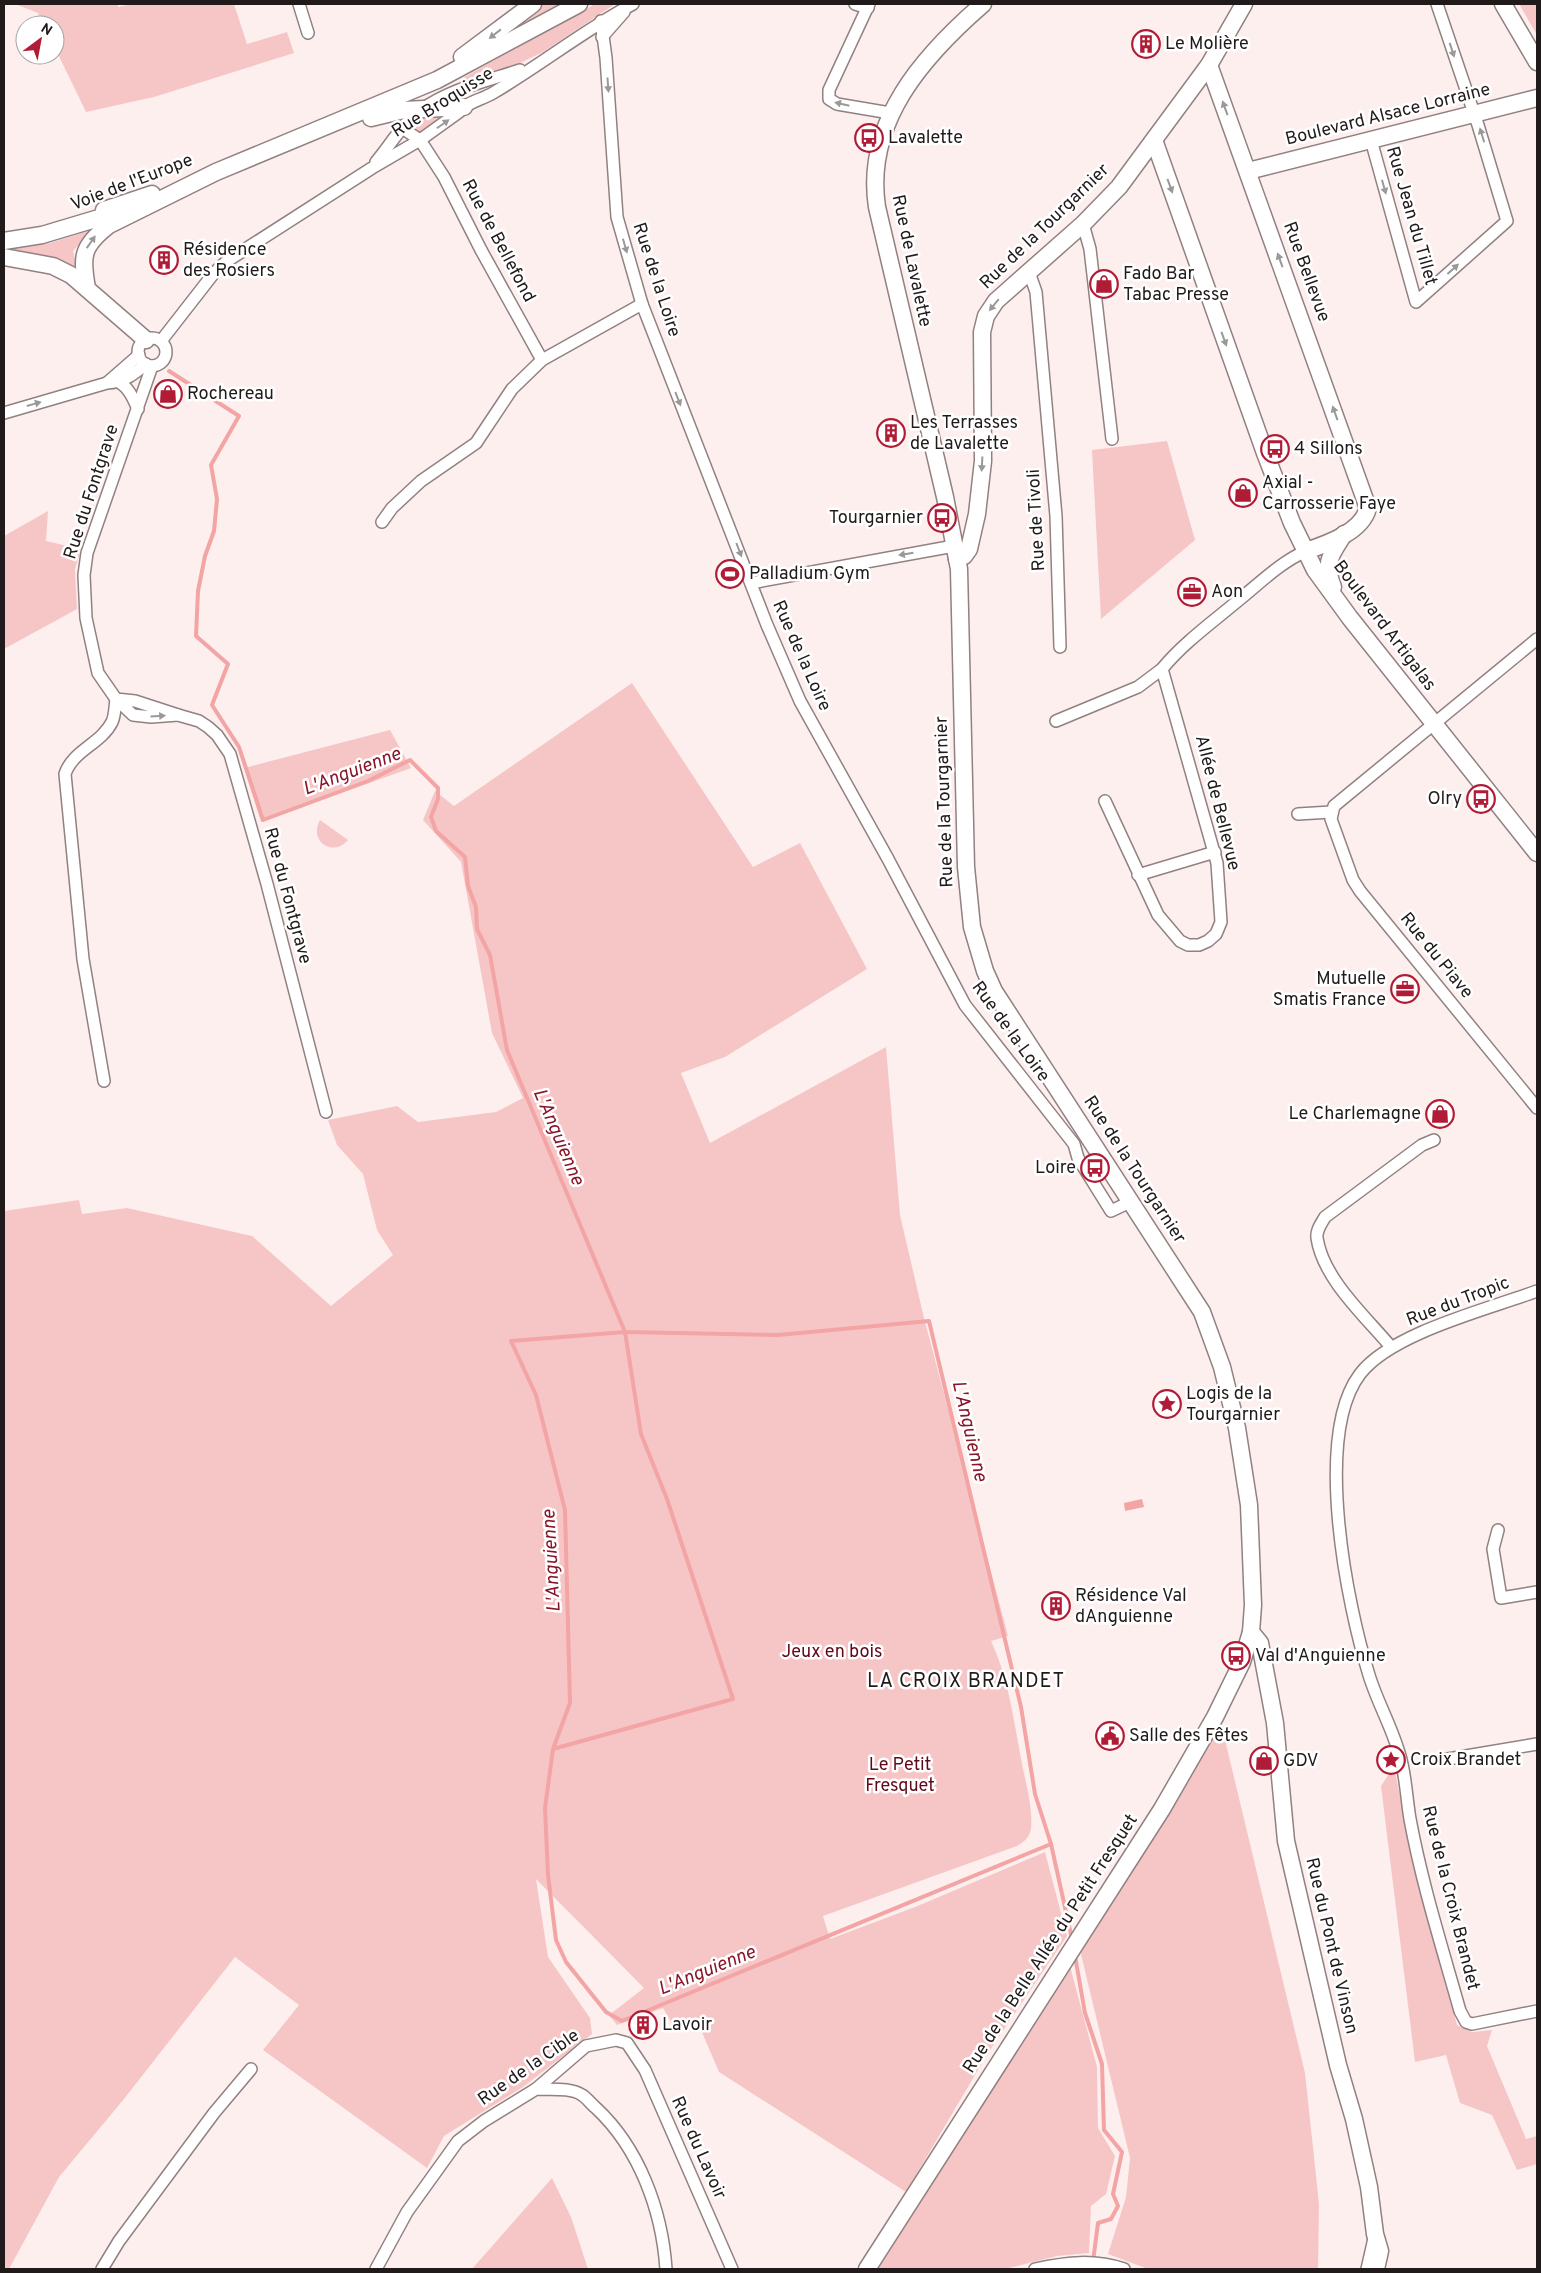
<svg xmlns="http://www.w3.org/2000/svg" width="1541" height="2273" font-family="Overpass,sans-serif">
<rect width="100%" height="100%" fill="#feefef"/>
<g fill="#f6c6c6">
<polygon points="15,4 118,4 118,7 132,4 234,4 247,44 287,32 294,53 154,97 86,112 55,48 55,25 44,25 38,13"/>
<polygon points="541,4 562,4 492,43"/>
<polygon points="595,4 615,4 543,52 503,71 460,82 461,79"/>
<polygon points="1519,4 1537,4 1537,35"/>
<polygon points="453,113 421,133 410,127 422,117"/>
<polygon points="92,230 73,251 78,271 46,257 8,248 50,243"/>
<polygon points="1167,441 1195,540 1101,619 1092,450"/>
<polygon points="48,511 46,541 81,549 75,569 77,609 4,649 4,536"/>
<path d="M632,683L753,867L800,843L867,969L725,1057L681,1073L710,1143L886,1047L900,1215L924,1318L1008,1636L991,1641C1009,1679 1014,1723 1022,1764C1026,1784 1033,1808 1031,1829C1029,1838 1025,1841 1017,1846L823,1916L830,1939L915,1907L1045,1852L1067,1936L988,2053L906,2192L719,2072L698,2023L675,2029L663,2008L617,2025L609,2015L644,1988L536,1879L548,1957L590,2018L592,2034L523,2087L444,2136L427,2168L263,2050L299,2005L235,1957L124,2099L59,2177L9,2269H4V1211L79,1200L82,1214L127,1208L252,1236L331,1306L393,1255L377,1230L363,1174L337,1145L328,1120L397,1106L418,1122L496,1112L523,1098L492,1033L461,862L423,820L435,791L454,806Z"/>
<polygon points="390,730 411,768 261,822 244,768"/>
<path d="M320,820L348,840C333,858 308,841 320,820Z"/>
<polygon points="1221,1723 1305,2073 1319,2204 1318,2269 1148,2269 1108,2254 1126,2197 1130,2158 1079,1946 1133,1871"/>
<polygon points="1394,1766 1409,1842 1457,2025 1472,2032 1492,2030 1487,2046 1526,2139 1537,2136 1537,2164 1517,2170 1492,2115 1460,2103 1446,2055 1415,2062 1381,1786"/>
<polygon points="1070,1966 1097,2067 1098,2128 1115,2156 1106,2194 1091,2206 1089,2253 1057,2256 1005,2269 876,2269"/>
<polygon points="552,2178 571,2217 588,2269 472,2269"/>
</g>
<polygon fill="#f3a4a4" points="1142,1499 1144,1507 1125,1511 1124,1503"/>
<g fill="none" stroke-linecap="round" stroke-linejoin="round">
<g stroke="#f3a4a4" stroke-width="4">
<polyline points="169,371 239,416 211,465 217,499 214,531 205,556 198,591 196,636 228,664 212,705 239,747 263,820 368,781 410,760 438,788 438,799 431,817 436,831 465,857 468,886 476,907 477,929 490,955 507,1050 625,1332 778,1335 929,1321 1021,1707 1035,1794 1051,1844 1072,1939"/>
<polyline points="553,1749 733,1699 667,1499 641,1434 625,1332 511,1341 536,1395 565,1510 570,1703 553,1749 545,1808 548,1875 556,1940 566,1962 606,2012 622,2021 1051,1844"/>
<polyline points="1075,1956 1085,2013 1102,2064 1104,2130 1122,2152 1113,2194 1118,2206 1111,2219 1098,2223 1092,2269"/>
</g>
<defs>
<g id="street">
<polyline points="299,4 308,33"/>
<polyline points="855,4 868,8"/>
<polyline points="869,4 829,90 829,99 837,104 890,113"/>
<polyline points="601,21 606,58 617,217 642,304 767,625 800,701 888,859 965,1005 1074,1144 1078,1158 1111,1211 1130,1202"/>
<polyline points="602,37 624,12"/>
<polyline points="402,128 420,140 444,177 481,250 542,360"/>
<polyline points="1371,140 1416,302 1507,221 1478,125 1437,4"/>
<path d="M376,162C390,145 403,123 421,110C450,89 487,81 520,70"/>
<polyline points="1083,224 1090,249 1112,439"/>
<polyline points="1029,272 1036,292 1056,516 1060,647"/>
<circle cx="152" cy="352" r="14"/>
<path d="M161,341L214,273L227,261L372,168L420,140L459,112C467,102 481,100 493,93C541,65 584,30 633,4"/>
<polyline points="108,382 139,355"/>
<path d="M119,382C129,388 133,398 138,409"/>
<path d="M4,413L107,383C124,382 133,375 146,364"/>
<polyline points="382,522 392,508 421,481 476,443 512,389 542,360 642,304"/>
<polyline points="751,583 954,546"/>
<polyline points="1537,639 1334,806 1331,819 1353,880 1360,891 1537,1108"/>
<polyline points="116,699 135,701 178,715 151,717 133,715 116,699 98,673 86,618 84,575 87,553 152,366"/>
<polyline points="178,715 199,721 208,727 217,735 230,754 267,884 326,1112"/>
<polyline points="1056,721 1138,687 1162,669"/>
<path d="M1105,801L1158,915L1180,941L1188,945H1199L1208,941L1216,934L1221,922L1217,863L1162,669C1183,643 1214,621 1240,599C1261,582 1281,562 1306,551"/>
<polyline points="1298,814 1331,812"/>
<polyline points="1138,875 1215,852"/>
<path d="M104,1081L83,959L65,774C73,750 101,744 112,722C115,716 115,706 116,699"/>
<path d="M1537,1291C1489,1309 1391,1333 1360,1374C1313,1436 1347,1605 1369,1675C1378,1705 1396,1734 1402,1764C1406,1782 1407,1801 1410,1819C1422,1884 1442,1947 1460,2011L1466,2022L1472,2024L1537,2011"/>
<path d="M1391,1347C1366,1317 1323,1279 1317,1238C1316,1230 1321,1224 1325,1217L1422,1145L1434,1140"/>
<polyline points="1498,1530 1493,1549 1501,1598 1537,1592"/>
<polyline points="1442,1760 1537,1744"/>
<path d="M536,2089C550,2090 570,2087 582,2095C587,2098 591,2104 596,2108C639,2148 662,2210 666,2269"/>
<polyline points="102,2269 119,2241 214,2113 251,2069"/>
<polyline points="376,2269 407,2212 458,2141 484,2121 536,2089 586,2046 616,2040 627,2043 645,2070 732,2269"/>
<path d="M1035,2269C1067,2262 1094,2259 1124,2269"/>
<polyline points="1367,2269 1375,2234"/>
</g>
<g id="secondary">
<polyline points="1503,4 1537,62"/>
<polyline points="462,57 533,4"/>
<path d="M1209,65L1368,508C1362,532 1327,544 1306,551"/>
<polyline points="371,118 404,110 464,107"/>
<polyline points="1154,140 1265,453 1292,523 1315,570 1350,618 1537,853"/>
<polyline points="1248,171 1537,98"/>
<polyline points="104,210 152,194"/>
<polyline points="4,241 42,235 119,212"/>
<polyline points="4,257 53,266 71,275 146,340"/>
<path d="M87,288C81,256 82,246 109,225L216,172L437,80L579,4"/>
<polyline points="957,559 964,556 969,549 977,514 983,461 982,332 986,316 996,301 1083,224 1119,187 1209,65 1244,4"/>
<path d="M1333,587C1323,562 1331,555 1344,534"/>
<polyline points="1251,1632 1260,1643 1275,1723 1286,1841 1338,2065 1354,2119 1369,2187 1375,2234 1380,2251 1376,2269"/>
<path d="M867,2269L1162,1809L1215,1717L1242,1662L1251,1632L1253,1605L1249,1505L1237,1428L1222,1367L1202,1312L994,991L985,971L972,927L966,867L959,569L945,497L877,207C864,122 923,56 983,4"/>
</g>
</defs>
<use href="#street" stroke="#918181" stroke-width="14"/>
<use href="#secondary" stroke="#918181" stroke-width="19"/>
<use href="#street" stroke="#fff" stroke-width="11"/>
<use href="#secondary" stroke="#fff" stroke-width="16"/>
</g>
<defs><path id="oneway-solid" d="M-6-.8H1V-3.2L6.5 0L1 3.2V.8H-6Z" transform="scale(1.25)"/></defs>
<g fill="#9b9898">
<use href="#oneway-solid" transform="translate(495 34) rotate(142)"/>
<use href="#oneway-solid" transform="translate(1452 50) rotate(72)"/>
<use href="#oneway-solid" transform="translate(608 85) rotate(86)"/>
<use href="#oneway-solid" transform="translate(842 104) rotate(-167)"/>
<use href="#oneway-solid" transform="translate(1225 108) rotate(-110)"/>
<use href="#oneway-solid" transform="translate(443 124) rotate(-35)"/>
<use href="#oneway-solid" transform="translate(1482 135) rotate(-107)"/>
<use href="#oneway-solid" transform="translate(1170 186) rotate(70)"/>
<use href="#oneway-solid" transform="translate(1384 187) rotate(74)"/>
<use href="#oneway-solid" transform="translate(91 242) rotate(-55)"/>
<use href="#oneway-solid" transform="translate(625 246) rotate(74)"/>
<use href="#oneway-solid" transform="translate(1280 260) rotate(-110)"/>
<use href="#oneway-solid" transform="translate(1453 269) rotate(-42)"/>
<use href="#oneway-solid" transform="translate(994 305) rotate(129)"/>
<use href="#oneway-solid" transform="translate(1224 339) rotate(70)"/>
<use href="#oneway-solid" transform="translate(678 399) rotate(69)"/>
<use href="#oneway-solid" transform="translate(34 404) rotate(-16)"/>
<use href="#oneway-solid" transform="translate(1335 413) rotate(-110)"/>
<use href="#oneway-solid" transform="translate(982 464) rotate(93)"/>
<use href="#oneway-solid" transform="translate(739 550) rotate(69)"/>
<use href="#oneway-solid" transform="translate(906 554) rotate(171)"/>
<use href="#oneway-solid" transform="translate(158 716) rotate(-4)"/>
</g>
<defs>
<symbol id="building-ring" viewBox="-11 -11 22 22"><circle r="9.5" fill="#fff" stroke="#b01c36" stroke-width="1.5"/><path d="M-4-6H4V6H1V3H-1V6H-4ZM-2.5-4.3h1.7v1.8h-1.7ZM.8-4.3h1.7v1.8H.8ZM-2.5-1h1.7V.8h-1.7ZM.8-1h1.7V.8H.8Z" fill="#b01c36"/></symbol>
<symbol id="bus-ring" viewBox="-11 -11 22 22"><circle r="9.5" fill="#fff" stroke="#b01c36" stroke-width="1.5"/><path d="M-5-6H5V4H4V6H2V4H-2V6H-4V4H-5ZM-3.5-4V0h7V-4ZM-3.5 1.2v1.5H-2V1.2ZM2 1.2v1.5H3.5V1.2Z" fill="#b01c36"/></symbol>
<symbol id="shop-ring" viewBox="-11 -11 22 22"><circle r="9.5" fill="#fff" stroke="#b01c36" stroke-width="1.5"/><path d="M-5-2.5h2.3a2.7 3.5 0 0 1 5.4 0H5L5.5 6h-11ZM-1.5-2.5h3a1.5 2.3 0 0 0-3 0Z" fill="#b01c36"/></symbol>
<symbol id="stadium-ring" viewBox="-11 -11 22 22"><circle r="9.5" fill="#fff" stroke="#b01c36" stroke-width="1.5"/><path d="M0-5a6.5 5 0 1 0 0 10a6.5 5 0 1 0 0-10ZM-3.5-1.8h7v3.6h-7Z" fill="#b01c36"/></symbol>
<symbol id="office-ring" viewBox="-11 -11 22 22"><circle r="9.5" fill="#fff" stroke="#b01c36" stroke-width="1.5"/><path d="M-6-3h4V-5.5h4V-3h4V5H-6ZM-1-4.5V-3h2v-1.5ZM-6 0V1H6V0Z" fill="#b01c36"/></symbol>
<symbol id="sight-ring" viewBox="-11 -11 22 22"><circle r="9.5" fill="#fff" stroke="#b01c36" stroke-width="1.5"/><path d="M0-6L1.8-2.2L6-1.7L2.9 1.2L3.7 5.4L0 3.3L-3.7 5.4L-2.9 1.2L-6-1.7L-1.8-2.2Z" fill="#b01c36"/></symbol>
<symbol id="civic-ring" viewBox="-11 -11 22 22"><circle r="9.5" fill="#fff" stroke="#b01c36" stroke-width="1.5"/><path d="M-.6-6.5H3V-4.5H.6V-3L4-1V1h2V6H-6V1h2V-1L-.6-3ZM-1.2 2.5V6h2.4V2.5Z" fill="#b01c36"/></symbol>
</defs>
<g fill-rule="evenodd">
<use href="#building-ring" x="1130" y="28" width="32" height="32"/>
<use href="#bus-ring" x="853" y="122" width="32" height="32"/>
<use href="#building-ring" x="148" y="244" width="32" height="32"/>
<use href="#shop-ring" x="1088" y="268" width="32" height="32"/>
<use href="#shop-ring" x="152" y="378" width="32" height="32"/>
<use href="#building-ring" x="875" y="417" width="32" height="32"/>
<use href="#bus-ring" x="1259" y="433" width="32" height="32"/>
<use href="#shop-ring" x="1227" y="477" width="32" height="32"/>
<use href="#bus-ring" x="926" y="502" width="32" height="32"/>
<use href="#stadium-ring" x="714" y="558" width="32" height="32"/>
<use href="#office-ring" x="1176" y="576" width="32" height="32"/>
<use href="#bus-ring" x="1465" y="783" width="32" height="32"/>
<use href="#office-ring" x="1389" y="973" width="32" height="32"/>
<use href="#shop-ring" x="1424" y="1098" width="32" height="32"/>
<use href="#bus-ring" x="1079" y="1152" width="32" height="32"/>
<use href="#sight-ring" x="1151" y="1388" width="32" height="32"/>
<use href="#building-ring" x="1040" y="1590" width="32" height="32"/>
<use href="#bus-ring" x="1220" y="1640" width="32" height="32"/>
<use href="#civic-ring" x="1094" y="1720" width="32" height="32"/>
<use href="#sight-ring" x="1375" y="1744" width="32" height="32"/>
<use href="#shop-ring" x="1248" y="1745" width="32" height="32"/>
<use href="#building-ring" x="627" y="2009" width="32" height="32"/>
</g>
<g text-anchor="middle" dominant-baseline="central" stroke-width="5" stroke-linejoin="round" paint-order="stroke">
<g font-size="18" fill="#201a1a" stroke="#fff" text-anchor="start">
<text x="1165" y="44">Le Molière</text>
<text x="888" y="138">Lavalette</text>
<text x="183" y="250">Résidence<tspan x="183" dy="21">des Rosiers</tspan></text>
<text x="1123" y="274">Fado Bar<tspan x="1123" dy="21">Tabac Presse</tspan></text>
<text x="187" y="394">Rochereau</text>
<text x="910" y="423">Les Terrasses<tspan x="910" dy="21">de Lavalette</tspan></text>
<text x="1294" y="449">4 Sillons</text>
<text x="1262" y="483">Axial -<tspan x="1262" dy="21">Carrosserie Faye</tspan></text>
<text x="923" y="518" text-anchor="end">Tourgarnier</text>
<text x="749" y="574">Palladium Gym</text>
<text x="1211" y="592">Aon</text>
<text x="1462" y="799" text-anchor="end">Olry</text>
<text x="1386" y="979" text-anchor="end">Mutuelle<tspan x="1386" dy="21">Smatis France</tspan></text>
<text x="1421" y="1114" text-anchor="end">Le Charlemagne</text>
<text x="1076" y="1168" text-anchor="end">Loire</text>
<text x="1186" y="1394">Logis de la<tspan x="1186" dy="21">Tourgarnier</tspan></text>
<text x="1075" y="1596">Résidence Val<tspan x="1075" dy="21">dAnguienne</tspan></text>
<text x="1255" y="1656">Val d'Anguienne</text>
<text x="1129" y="1736">Salle des Fêtes</text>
<text x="1410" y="1760">Croix Brandet</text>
<text x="1283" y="1761">GDV</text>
<text x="662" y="2025">Lavoir</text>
</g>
<g font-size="18" fill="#201a1a" stroke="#fff">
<text transform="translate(443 103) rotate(-32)">Rue Broquisse</text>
<text transform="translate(1388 115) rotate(-14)">Boulevard Alsace Lorraine</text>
<text transform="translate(132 183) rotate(-21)">Voie de l'Europe</text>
<text transform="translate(1411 216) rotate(74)">Rue Jean du Tillet</text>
<text transform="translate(1045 227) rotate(-44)">Rue de la Tourgarnier</text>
<text transform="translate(498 241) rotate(62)">Rue de Bellefond</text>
<text transform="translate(911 261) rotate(78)">Rue de Lavalette</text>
<text transform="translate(1306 272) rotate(70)">Rue Bellevue</text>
<text transform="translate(656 280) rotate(72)">Rue de la Loire</text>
<text transform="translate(92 492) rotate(-72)">Rue du Fontgrave</text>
<text transform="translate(1037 520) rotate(-93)">Rue de Tivoli</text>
<text transform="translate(1384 626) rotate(53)">Boulevard Artigalas</text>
<text transform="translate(801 656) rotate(66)">Rue de la Loire</text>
<text transform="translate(945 802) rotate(-92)">Rue de la Tourgarnier</text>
<text transform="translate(1217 803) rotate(76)">Allée de Bellevue</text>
<text transform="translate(287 896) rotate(75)">Rue du Fontgrave</text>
<text transform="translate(1436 956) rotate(51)">Rue du Piave</text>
<text transform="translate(1010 1032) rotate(54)">Rue de la Loire</text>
<text transform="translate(1134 1170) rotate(57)">Rue de la Tourgarnier</text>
<text transform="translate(1458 1302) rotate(-21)">Rue du Tropic</text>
<text transform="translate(1450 1898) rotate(76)">Rue de la Croix Brandet</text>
<text transform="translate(1051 1944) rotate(-57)">Rue de la Belle Allée du Petit Fresquet</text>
<text transform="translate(1331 1946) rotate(77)">Rue du Pont de Vinson</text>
<text transform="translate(529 2068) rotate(-35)">Rue de la Cible</text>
<text transform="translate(698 2148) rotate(66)">Rue du Lavoir</text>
</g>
<g font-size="18" fill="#600718" stroke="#fff">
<text x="832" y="1652">Jeux en bois</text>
<text x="900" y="1765">Le Petit<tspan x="900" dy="21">Fresquet</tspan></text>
</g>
<g font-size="19" font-style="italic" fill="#891529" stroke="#fff">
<text transform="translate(352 772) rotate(-21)">L'Anguienne</text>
<text transform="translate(558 1137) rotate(67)">L'Anguienne</text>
<text transform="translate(969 1431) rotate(77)">L'Anguienne</text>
<text transform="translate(552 1561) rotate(-93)">L'Anguienne</text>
<text transform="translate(707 1971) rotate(-22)">L'Anguienne</text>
</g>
<g font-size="20" letter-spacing="1" fill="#201a1a" stroke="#fff">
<text x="966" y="1682">LA CROIX BRANDET</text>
</g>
</g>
<rect width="1541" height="2273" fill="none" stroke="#201a1a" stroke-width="10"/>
<g transform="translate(40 40) rotate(32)"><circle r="24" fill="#ffffff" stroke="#a6a3a3"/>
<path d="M0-4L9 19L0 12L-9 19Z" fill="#b01c36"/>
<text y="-8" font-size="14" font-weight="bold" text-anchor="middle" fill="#201a1a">N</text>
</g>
</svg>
